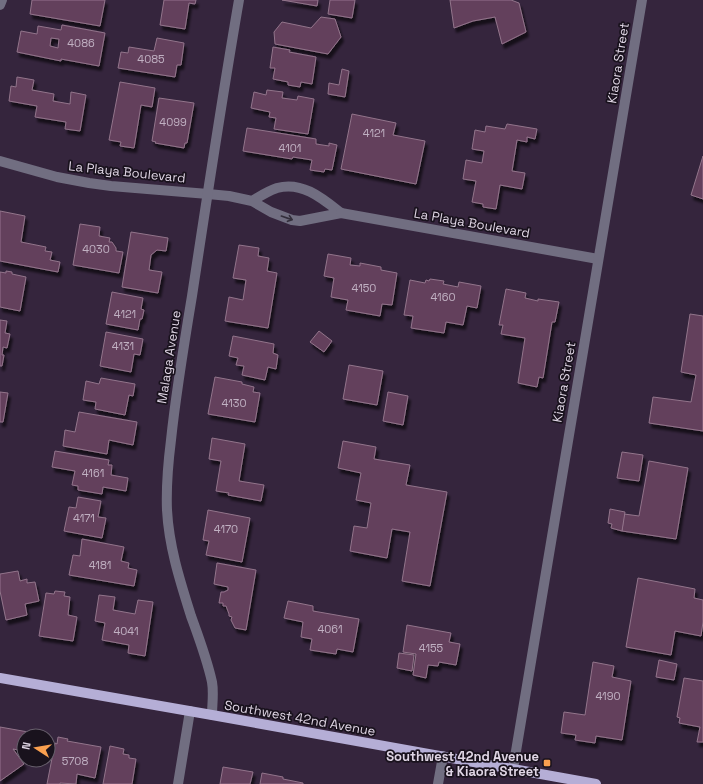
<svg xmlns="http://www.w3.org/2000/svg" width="703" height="784" font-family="'Space Grotesk',sans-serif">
<defs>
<filter id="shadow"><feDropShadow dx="2.5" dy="4.5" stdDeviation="1" flood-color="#0009"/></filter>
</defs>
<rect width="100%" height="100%" fill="#35253d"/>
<g fill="#643f5c" stroke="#92758b" fill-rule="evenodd" filter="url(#shadow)">
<polygon points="32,0 105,0 100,26 30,14"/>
<polygon points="164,0 196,0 195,4 189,3 185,29 160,25"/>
<polygon points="282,0 318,0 317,6"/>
<polygon points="330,0 355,0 352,18 328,14"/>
<polygon points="450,0 511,0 519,3 526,32 502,44 495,17 473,21 454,28"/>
<polygon points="321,17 335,19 341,37 328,54 275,44 274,32 282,22 311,28"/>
<path d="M62,25L105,33L99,66L61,59V61L17,52L21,31L37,34L38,26L61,30ZM51,38L59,39L58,48L50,46Z"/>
<polygon points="157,38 184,43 181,65 177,65 175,77 118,68 121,52 128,53 129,47 154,51"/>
<polygon points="273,47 290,50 289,52 316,57 312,84 301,82 300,87 288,85 288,82 273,79 275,68 270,68"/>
<polygon points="342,69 349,71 345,97 328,94 329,83 339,85"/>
<polygon points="17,77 34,80 32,90 54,94 53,101 70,104 71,92 86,95 80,131 65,129 66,122 35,117 37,106 9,101 11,86 16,87"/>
<polygon points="120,82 155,88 152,107 141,105 134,148 120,146 121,142 109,140"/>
<polygon points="267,90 283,92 282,98 297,100 298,96 314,99 308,134 274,129 276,118 269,117 270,112 251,108 254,92 266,95"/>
<polygon points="159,98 194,103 187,143 185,143 184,148 155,143 156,142 152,141"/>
<polygon points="352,114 396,123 393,135 425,141 416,184 341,169"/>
<polygon points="507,124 537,129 535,139 527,137 527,142 517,140 512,171 525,173 522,189 500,185 496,209 483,207 483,204 472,202 476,181 463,179 466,160 482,163 484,151 472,149 475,130 485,132 486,126 505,129"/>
<polygon points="247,128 316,139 316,144 329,146 329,143 337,145 332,170 325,169 324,172 310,170 312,160 293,157 292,159 243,151"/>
<polygon points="703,156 703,199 691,195"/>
<polygon points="0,211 25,216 21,242 46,247 45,251 52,252 50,260 60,262 58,272 0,261"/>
<polygon points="80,224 100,227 99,236 110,238 109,242 112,242 116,248 116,251 123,252 119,273 73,265"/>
<polygon points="131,232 168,238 166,251 157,250 151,255 149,270 162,272 158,293 122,287"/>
<polygon points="239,245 259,248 258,256 269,258 267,271 277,273 268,328 225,321 229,297 243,300 246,280 233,278"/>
<polygon points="328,254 351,258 350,265 360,266 360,263 381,267 381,270 397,273 392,305 382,304 380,316 346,310 348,300 331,297 334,278 324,276"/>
<polygon points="6,271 12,272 12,274 26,277 20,311 0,307 0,272 6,273"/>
<polygon points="430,279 444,281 443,284 458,287 459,282 481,286 477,308 467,306 463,325 446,322 444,333 411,328 413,316 404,315 410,280 425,283 426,280 429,281"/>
<polygon points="506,289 526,293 525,298 538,301 538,299 559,302 555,322 552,322 543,378 539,377 537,387 518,383 525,338 501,334 503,325 499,325"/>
<polygon points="112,292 143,298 141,309 144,310 142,319 140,319 138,330 106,324"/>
<polygon points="690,314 703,316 703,431 649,423 653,397 691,402 696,375 681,372"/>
<polygon points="0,320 7,321 5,333 10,334 7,348 3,347 2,355 4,355 2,366 0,366"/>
<polygon points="319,331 332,341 324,352 310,342"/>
<polygon points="106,332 143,339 140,355 134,354 131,372 100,366"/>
<polygon points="233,336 274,344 273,353 278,355 276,369 268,367 265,380 242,375 244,366 236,365 238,358 229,356"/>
<polygon points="349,365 383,371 377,405 343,399"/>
<polygon points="215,377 242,382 242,384 254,387 253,392 260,393 255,422 208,414"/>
<polygon points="101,378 135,384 133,396 129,395 125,415 95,409 96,402 83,400 86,381 99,384"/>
<polygon points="0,392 8,393 3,422 0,422"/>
<polygon points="388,392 408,396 403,425 383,421"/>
<polygon points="79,412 137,422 133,445 109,440 107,454 63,446 65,430 75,432"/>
<polygon points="212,438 245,444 239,481 264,485 261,501 228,495 229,493 216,491 221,461 209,459"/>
<polygon points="343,441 376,447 374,459 410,465 406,485 447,492 430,586 402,581 410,532 392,529 387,558 350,551 354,526 367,528 371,503 356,500 361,473 338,468"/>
<polygon points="55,451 109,460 108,465 112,465 111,475 128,478 126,491 103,487 102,494 78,490 78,486 72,485 75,471 52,467"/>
<polygon points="622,452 643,455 639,481 617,478"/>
<polygon points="649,461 688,468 676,539 622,531 624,514 639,516"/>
<polygon points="78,497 101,501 98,517 106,518 102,538 64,531 69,507 76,508"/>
<polygon points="610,509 625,512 622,531 611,528 612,524 608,523"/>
<polygon points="208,510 250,518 242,562 206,555 209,541 203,540"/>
<polygon points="82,539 124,547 121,561 129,563 128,568 137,570 134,586 69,575 73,555 80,556"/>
<polygon points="217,563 256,570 246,630 235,628 231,620 232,617 229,616 229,614 226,606 223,606 223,603 219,603 221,592 224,592 228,590 228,587 214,584"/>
<polygon points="18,571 20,581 27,579 27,583 35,582 39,601 25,604 27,615 6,620 0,591 0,574"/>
<polygon points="638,578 695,589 694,598 703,600 703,622 701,636 675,631 671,655 626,647"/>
<polygon points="55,591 65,592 64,596 70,597 68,615 77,617 73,641 39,636 46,593 54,594"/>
<polygon points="99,595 115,597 113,610 135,614 138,600 153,602 145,656 128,653 129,645 102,640 105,623 95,621"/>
<polygon points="288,601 313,606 313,611 359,619 353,652 337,649 336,654 310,650 312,639 301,637 303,622 284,618"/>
<polygon points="407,625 451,633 449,642 460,644 456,665 439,662 438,666 428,665 426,678 413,675 416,654 403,652"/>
<polygon points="399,653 414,655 412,671 397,668"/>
<polygon points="659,660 677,664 674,680 656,677"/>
<polygon points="593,662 614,666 612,677 631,681 622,740 596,736 595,743 575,740 576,735 561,733 564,712 585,715"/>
<polygon points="684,678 703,681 703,742 697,742 700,727 679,723 680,718 677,717"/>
<polygon points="0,727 45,735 45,736 24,736 24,751 13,749 24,764 0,781"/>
<polygon points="58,737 68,739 67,741 101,747 95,778 77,774 76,784 60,783 60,784 47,784 55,743 57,744"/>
<polygon points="110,746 124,749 123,754 129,755 129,758 136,759 132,784 103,784"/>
<polygon points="223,767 253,772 250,784 220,784"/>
<polygon points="262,773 283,777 283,779 303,783 303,784 260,784"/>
</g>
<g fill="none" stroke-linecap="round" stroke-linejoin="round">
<g stroke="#716e81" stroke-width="10">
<polyline points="0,5 2,0"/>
<path d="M0,161L57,177L89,183L111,186L208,194L229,196L252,201L271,212L292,220L300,221L341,213C322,198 302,181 277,188C268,191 260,196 252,201"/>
<polyline points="341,213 598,259"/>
<path d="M212,715C212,705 214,693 212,682C207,659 199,638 191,616C180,581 169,547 167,510C166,486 168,464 171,440C176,392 184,344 192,296C207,197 222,98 239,0"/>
<polyline points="513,769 642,0"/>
<polyline points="178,784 190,711"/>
<polyline points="438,784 443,756"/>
</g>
<polyline stroke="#b5aed6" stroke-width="10" points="0,678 212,715 596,784"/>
</g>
<defs><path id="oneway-shaft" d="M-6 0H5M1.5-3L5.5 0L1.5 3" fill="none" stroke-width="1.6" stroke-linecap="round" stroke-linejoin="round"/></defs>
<use stroke="#332e3b" href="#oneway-shaft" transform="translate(287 218) rotate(19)"/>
<rect fill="#fa9f4f" stroke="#19121d" stroke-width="1.5" x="543" y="759" width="8" height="8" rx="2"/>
<g text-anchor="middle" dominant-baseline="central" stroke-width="3.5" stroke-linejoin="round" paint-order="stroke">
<g font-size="11" fill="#c0b0c2">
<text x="81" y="43">4086</text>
<text x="151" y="59">4085</text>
<text x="173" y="122">4099</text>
<text x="374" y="133">4121</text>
<text x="290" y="148">4101</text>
<text x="96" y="249">4030</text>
<text x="364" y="288">4150</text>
<text x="443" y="297">4160</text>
<text x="125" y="314">4121</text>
<text x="123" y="346">4131</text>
<text x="234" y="403">4130</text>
<text x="93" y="473">4161</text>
<text x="84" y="518">4171</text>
<text x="226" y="529">4170</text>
<text x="100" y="565">4181</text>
<text x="330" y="629">4061</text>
<text x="126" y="631">4041</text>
<text x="431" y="648">4155</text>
<text x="608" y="696">4190</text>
<text x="75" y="761">5708</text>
</g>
<g font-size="13" fill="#dfd5e4" stroke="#19121d">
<text transform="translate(618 63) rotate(-81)">Kiaora Street</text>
<text transform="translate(127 172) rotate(6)">La Playa Boulevard</text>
<text transform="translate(472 223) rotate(10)">La Playa Boulevard</text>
<text transform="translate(169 357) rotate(-81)">Malaga Avenue</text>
<text transform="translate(564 382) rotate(-80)">Kiaora Street</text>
<text transform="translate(300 718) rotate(10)">Southwest 42nd Avenue</text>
</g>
<g font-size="13" font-weight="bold" fill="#dfd5e4" stroke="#19121d" text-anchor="end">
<text x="539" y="756">Southwest 42nd Avenue<tspan x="539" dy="15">&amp; Kiaora Street</tspan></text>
</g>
</g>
<g transform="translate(36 748) rotate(282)"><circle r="19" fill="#19121d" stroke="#68606d"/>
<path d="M0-3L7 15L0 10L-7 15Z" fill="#fa9f4f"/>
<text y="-6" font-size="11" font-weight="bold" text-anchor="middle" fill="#dfd5e4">N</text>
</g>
</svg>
